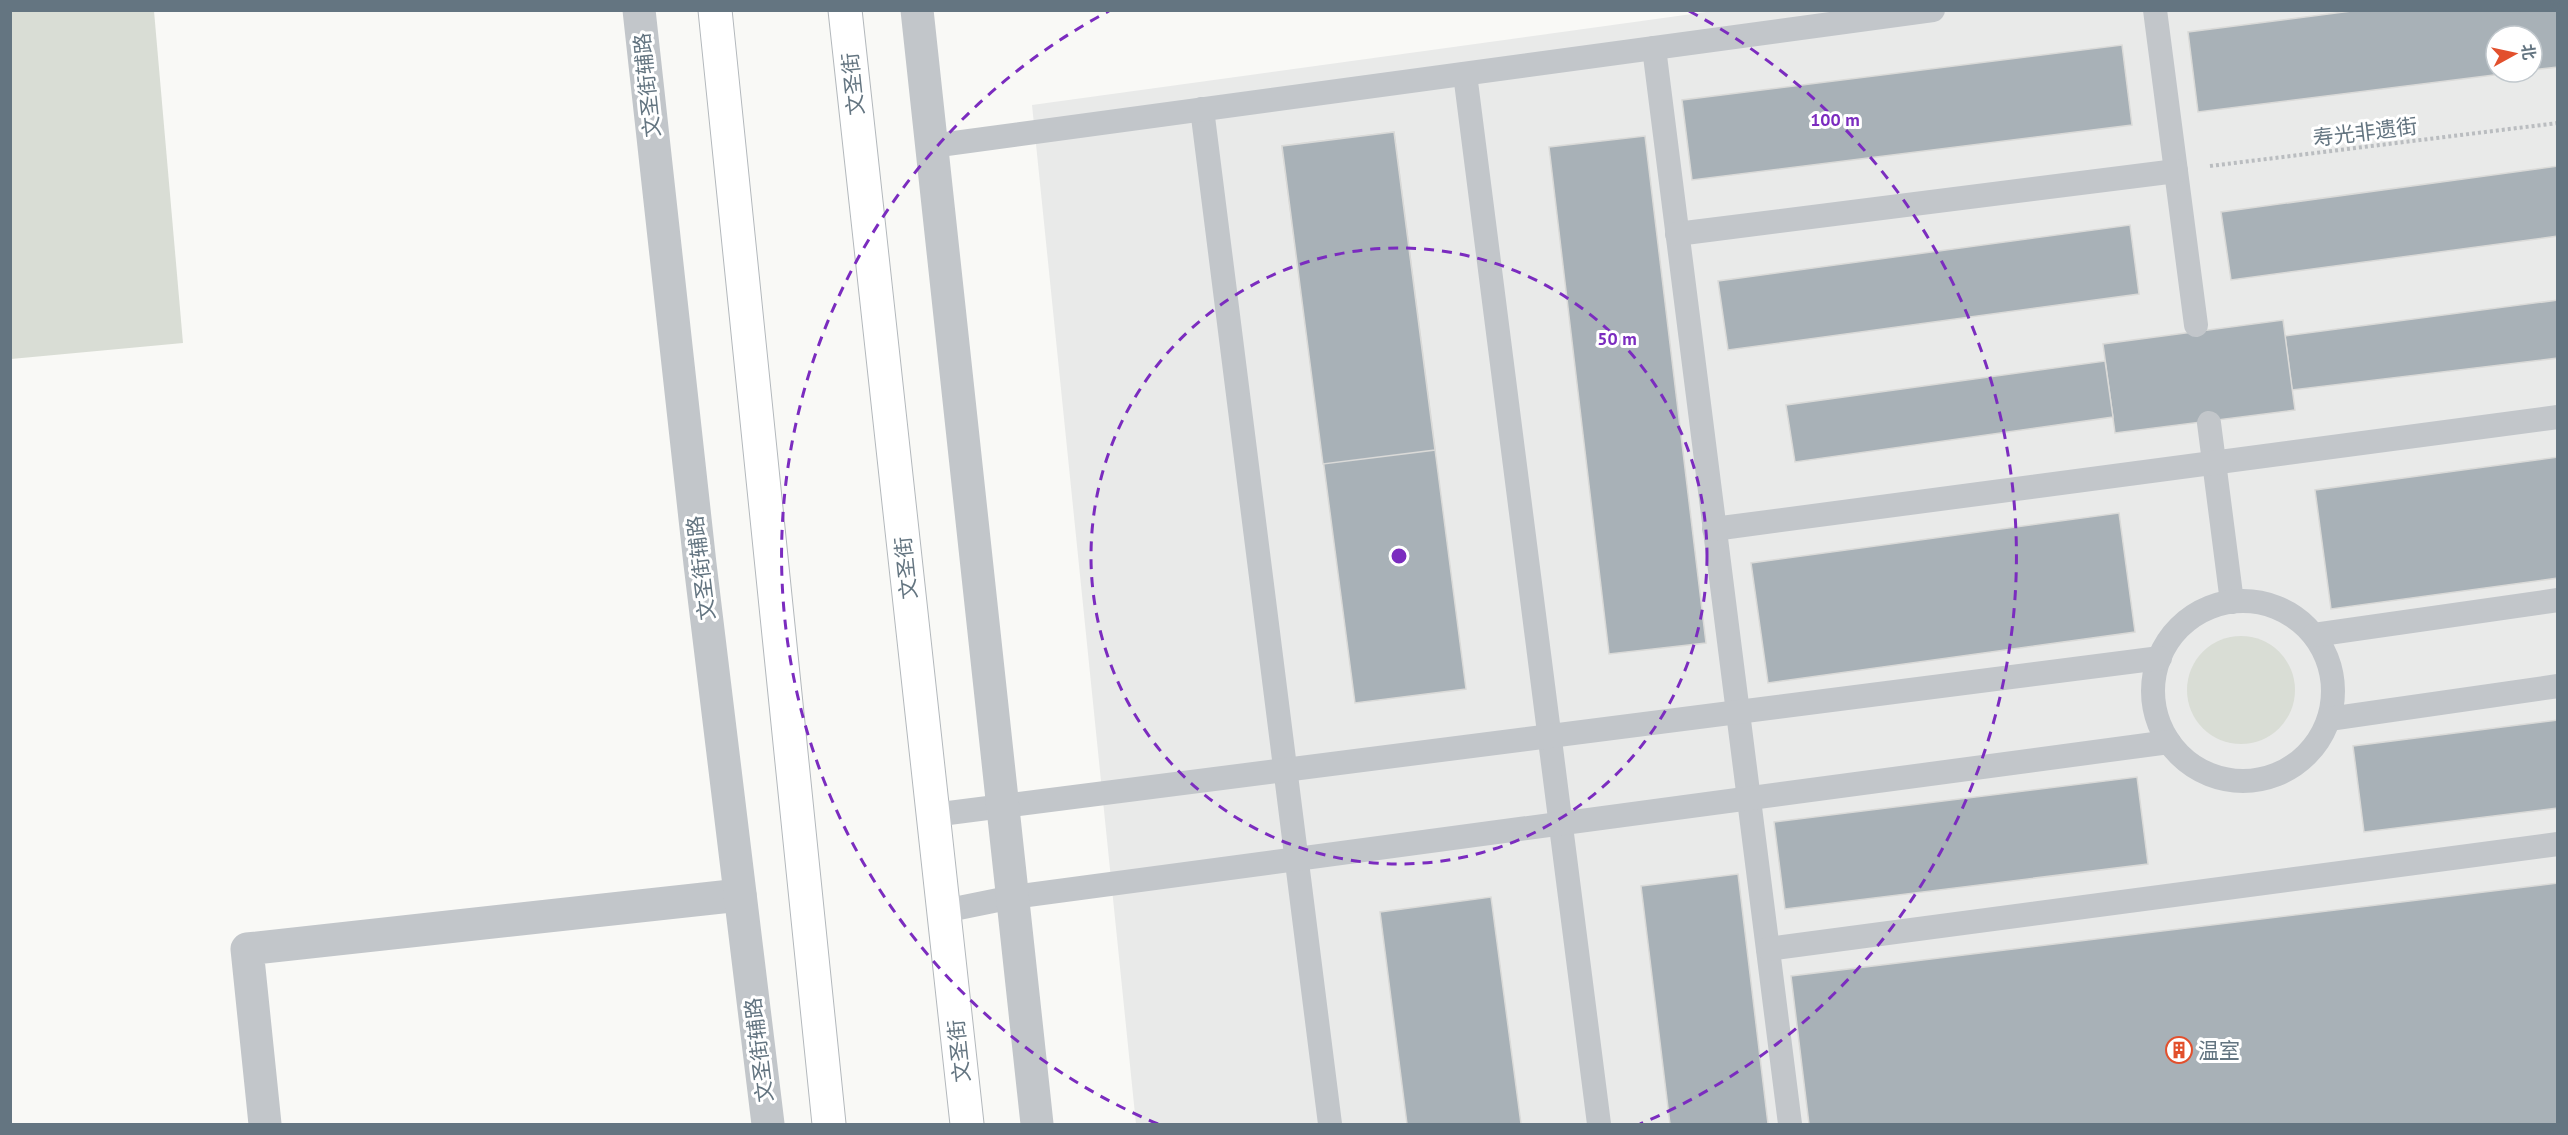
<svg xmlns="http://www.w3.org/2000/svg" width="2568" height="1135" font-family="'PT Sans','Noto Sans SC',sans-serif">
<rect width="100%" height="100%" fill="#f9f9f6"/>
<path fill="#e9eae9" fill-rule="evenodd" d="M1721,10L2557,11V1124H1136L1032,105ZM2496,36H2532V72H2496Z"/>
<g fill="#d9ddd5">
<polygon points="11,10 154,11 183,343 11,359"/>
<circle cx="2241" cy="690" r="54"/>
</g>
<g fill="#a8b1b7" stroke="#dadad8" stroke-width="1.5">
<polygon points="2359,10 2558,10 2558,67 2532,70 2532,36 2496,36 2496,72 2518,72 2198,112 2188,32"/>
<polygon points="2122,45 2132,125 1692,180 1682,100"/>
<polygon points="1394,132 1466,689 1355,703 1282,146"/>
<polygon points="1394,132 1435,450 1323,464 1282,146"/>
<polygon points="1645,136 1706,643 1609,654 1549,147"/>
<polygon points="2558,166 2558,236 2231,280 2221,212"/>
<polygon points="2130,225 2139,294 1728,350 1718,281"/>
<polygon points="2558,300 2558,358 2292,390 2285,336"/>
<polygon points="2283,320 2295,410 2115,433 2103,344"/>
<polygon points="2105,361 2113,417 1795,462 1786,405"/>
<polygon points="2558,457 2558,578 2331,609 2315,490"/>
<polygon points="2119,513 2135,632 1768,683 1751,563"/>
<polygon points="2558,720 2558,808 2364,832 2353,746"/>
<polygon points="2137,777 2148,864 1785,909 1774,822"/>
<polygon points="1738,874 1768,1124 1670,1124 1641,886"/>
<polygon points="2558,883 2558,1124 1809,1124 1791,976"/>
<polygon points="1491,897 1521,1124 1407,1124 1380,912"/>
</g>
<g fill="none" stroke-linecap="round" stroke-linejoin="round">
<defs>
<g id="primary">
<polyline points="715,10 829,1124"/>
<polyline points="845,10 967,1124"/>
</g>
</defs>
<use href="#primary" stroke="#b3b8bc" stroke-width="35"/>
<polyline stroke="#babdc0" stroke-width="4" stroke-dasharray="3 3" stroke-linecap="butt" points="2210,166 2558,123"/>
<g stroke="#c2c6ca" stroke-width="24">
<polyline points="2155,10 2196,325"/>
<polyline points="1654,48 1790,1124"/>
<polyline points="1465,74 1599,1124"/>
<polyline points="1202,109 1330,1124"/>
<polyline points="932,146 1933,10"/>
<polyline points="1677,234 2176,171"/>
<polyline points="2209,423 2232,602"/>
<polyline points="1714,529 2558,417"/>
<circle cx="2243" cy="691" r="90"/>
<polyline points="2314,635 2558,600"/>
<polyline points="2329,719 2558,686"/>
<polyline points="933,815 2160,658"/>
<polyline points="944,911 1013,897 2169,742"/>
<polyline points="1768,949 2558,844"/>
</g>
<polyline stroke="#c2c6ca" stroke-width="33" points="265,1124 247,949 740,895"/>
<g stroke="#c2c6ca" stroke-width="33">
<polyline points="639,10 700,564 768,1124"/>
<polyline points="917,10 1037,1124"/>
</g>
<use href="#primary" stroke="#fff" stroke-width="33"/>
</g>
<g fill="none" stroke="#7b2cbf" stroke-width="3" stroke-dasharray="10 8">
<circle cx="1399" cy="556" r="308"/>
<path d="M1158 1124A617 617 0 0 1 1109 11M1689 11A617 617 0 0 1 1640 1124"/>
</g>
<defs>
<symbol id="building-ring" viewBox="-11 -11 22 22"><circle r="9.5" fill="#fff" stroke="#e2502d" stroke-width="1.5"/><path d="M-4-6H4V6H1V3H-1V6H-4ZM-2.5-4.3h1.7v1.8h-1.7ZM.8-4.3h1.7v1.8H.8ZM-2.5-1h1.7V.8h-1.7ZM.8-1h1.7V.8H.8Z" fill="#e2502d"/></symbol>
</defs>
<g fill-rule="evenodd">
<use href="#building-ring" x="2164" y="1035" width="30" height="30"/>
</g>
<g text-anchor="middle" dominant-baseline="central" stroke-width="6" stroke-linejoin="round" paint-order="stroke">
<g font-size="21" fill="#647581" stroke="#fff">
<text transform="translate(853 84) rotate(-96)">文圣街</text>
<text transform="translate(647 85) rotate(-96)">文圣街辅路</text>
<text transform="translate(2365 132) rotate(-7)">寿光非遗街</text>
<text transform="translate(701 568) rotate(-97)">文圣街辅路</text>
<text transform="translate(906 568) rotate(-96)">文圣街</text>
<text transform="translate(759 1050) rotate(-97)">文圣街辅路</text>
<text transform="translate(959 1051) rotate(-96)">文圣街</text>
</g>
<g font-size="21" fill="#647581" stroke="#fff" text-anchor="start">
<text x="2198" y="1050">温室</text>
</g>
</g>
<circle cx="1399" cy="556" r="9" fill="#7b2cbf" stroke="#fff" stroke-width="3"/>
<g font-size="18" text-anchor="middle" font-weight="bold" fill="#7b2cbf" stroke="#fff" stroke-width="6" stroke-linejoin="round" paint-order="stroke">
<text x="1835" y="126">100 m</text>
<text x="1617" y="345">50 m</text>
</g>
<rect width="2568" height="1135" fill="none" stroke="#647581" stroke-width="24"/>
<g transform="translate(2514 54) rotate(82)"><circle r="28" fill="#ffffff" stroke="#c1c8cd" stroke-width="1.5"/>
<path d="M0-4.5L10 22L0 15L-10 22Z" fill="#e2502d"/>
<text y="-9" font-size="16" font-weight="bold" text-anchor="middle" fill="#647581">北</text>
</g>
</svg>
